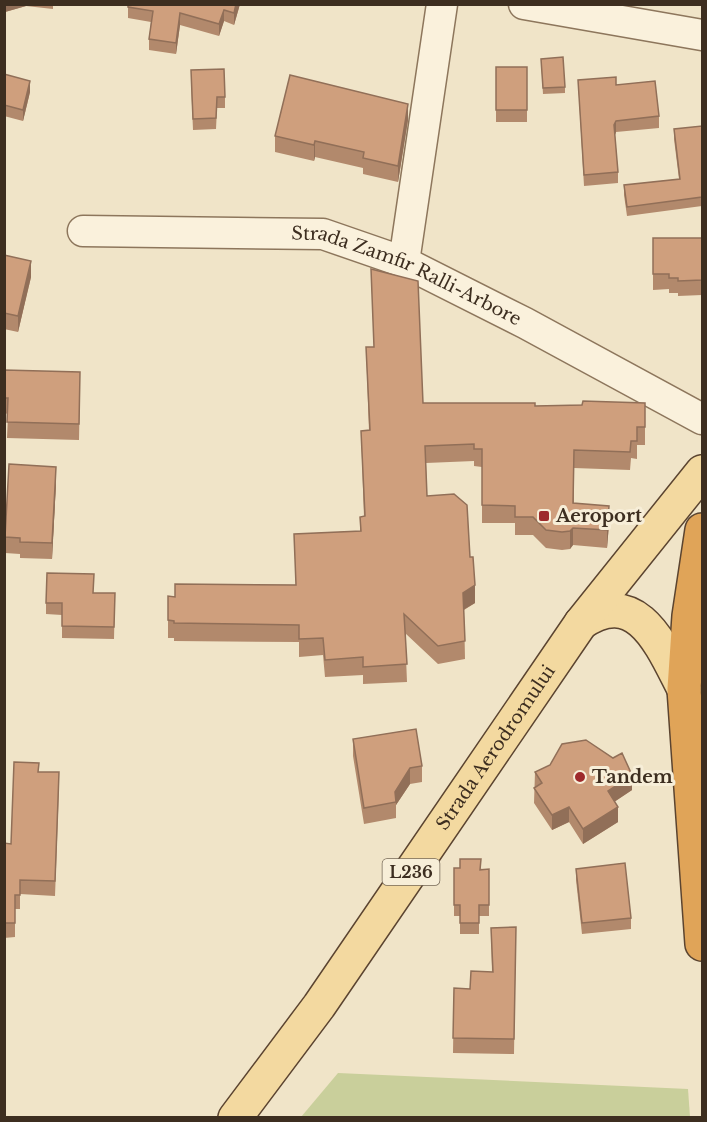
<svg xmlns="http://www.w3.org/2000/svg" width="707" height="1122" font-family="'Libre Baskerville',serif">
<rect width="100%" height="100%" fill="#f0e4c8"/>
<polygon fill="#c9cf9b" points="338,1073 688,1089 690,1117 301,1117"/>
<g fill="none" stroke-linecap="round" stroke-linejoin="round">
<defs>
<g id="minor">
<polyline points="524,4 702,35"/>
<path id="s1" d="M83,231L323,234L404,262L525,323L702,419"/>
<polyline points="404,262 442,4"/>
</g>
<g id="major">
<path d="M581,623C638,584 662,647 684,689"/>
<path id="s2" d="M235,1118L319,1006L581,623L702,472"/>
</g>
<polyline id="highway" points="702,530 689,616 684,689 702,944"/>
</defs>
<use href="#minor" stroke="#8d765c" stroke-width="33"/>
<use href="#major" stroke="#5b4430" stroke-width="36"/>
<use href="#highway" stroke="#5b4430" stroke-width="36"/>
<use href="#minor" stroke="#faf1dc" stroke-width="30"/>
<use href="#major" stroke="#f3d9a0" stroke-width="33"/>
<use href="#highway" stroke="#e0a458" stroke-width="33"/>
</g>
<g fill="#b2896c">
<polygon points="4,4 53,4 53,9 26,6 5,12"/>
<polygon points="128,4 240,4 234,25 224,21 219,36 180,25 176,54 149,50 149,39 151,22 128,18"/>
<polygon points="541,59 565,87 565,93 543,94"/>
<rect x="496" y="67" width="31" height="55"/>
<polygon points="4,74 30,92 23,121 4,116"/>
<polygon points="578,80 616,85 659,116 659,128 616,132 615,135 618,172 618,183 584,186"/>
<polygon points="191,82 225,97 225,108 217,108 216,129 193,130"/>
<polygon points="408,120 398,182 363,174 363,168 315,157 314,161 275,152 275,136"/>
<polygon points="702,126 702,206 627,216 624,195 624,185 679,179 674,139 674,129"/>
<polygon points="653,238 702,238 702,295 678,296 678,293 669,293 669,289 653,290"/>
<polygon points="4,255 31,277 18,332 4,329"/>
<polygon points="371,269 423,403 535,406 645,403 645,445 637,445 637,459 631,458 630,470 574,468 574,503 609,524 607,548 573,545 570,549 562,550 546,548 533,535 515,535 515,523 482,523 482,467 474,466 474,461 426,463 427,496 470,557 475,603 464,610 465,659 438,664 405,633 407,682 363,684 363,675 325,677 323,655 299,657 299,642 174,641 174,638 168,638 168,596 175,597 296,585 294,534 360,531 360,517 364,517 361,431 369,431 366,347 374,347"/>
<polygon points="4,370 80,388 79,440 7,438 8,414 4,413"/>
<polygon points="56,483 52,559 20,558 20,554 5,553 5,537"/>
<polygon points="94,593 115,593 114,639 62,638 62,615 46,614 46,603"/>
<polygon points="353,739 422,766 422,782 410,784 396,805 396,818 364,824 353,756"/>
<polygon points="550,765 632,790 614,802 618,822 583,844 569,822 552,830 534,803 535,772"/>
<polygon points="39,772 59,787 55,896 20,894 20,909 15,909 15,937 4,938 4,843 11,844"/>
<polygon points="454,868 489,869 489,916 479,916 479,934 460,934 460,916 454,916"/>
<polygon points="576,869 631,918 631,929 582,934 576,880"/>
<polygon points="516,927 514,1054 453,1053 454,988 470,989 492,972 491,928"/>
</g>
<g fill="#916f58">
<polygon points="5,4 26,4 26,6 5,12"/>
<polygon points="236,4 240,4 234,25 234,13"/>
<polygon points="224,10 224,21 219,36 219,24"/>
<polygon points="180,13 180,25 176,54 176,43"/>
<polygon points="30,81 30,92 23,121 23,110"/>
<polygon points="408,104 408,120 398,182 398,166"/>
<polygon points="616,121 616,132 614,137 614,125"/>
<polygon points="315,141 315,157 314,161 314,145"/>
<polygon points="31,261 31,277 18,332 18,316"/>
<polygon points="56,467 56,483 52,559 52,543"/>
<polygon points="609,506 609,524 607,548 607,530"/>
<polygon points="573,528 573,545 570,549 570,531"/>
<polygon points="475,585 475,603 463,610 463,593"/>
<polygon points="410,768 410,784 396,805 395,792"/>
<polygon points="632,775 632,790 608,806 608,791"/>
<polygon points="569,807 569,822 552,830 552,815"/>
<polygon points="618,807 618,822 583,844 583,829"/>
</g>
<g fill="#cf9f7d" stroke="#916f58" stroke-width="1.5">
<polygon points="128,4 236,4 234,13 224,10 219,24 180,13 176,43 149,39 153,11 128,7"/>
<polygon points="563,57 565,87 543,88 541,59"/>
<rect x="496" y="67" width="31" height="43"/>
<polygon points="224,69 225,97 217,97 216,118 193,119 191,70"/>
<polygon points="4,74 30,81 23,110 4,105"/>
<polygon points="290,75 408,104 398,166 363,158 364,152 315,141 314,145 275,136"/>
<polygon points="616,77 616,85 655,81 659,116 616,121 614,125 618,172 584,175 578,80"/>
<polygon points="702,126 702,197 627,207 624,185 680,179 674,129"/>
<polygon points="653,238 702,238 702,280 678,281 678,278 669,278 669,274 653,274"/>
<polygon points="4,255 31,261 18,316 4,313"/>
<polygon points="371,269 418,281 423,403 535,403 535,406 582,405 583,401 645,403 645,427 637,427 637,441 631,441 630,452 574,450 573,503 609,506 607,530 573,528 570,531 562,532 546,530 533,517 515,517 515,506 482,505 482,449 474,449 474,444 425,446 427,496 454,494 467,505 470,557 473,557 475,585 463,593 465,641 438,646 404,614 407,664 363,667 363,657 325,660 323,638 299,639 299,625 174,623 174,621 168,620 168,596 175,597 175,584 296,585 294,534 361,531 360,517 365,516 361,431 370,430 366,347 374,347"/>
<polygon points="4,370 80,372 79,424 7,422 8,398 4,398"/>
<polygon points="9,464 56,467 52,543 20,542 20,538 5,537"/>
<polygon points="47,573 94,574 93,593 115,593 114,627 62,626 62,603 46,603"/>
<polygon points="416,729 422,766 410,768 395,792 396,802 364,808 353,739"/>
<polygon points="586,740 613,758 622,753 632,775 608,791 618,807 583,829 569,807 552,815 534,788 542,783 535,772 550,765 562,744"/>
<polygon points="14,762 39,763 38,772 59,772 55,881 20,880 20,895 15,895 15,923 4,923 4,843 11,844"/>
<polygon points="460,859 481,859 480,870 489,869 489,905 479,905 479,923 460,923 460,905 454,905 454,868 460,868"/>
<polygon points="625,863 631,918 582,923 576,869"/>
<polygon points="516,927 514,1039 453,1038 454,988 470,989 471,971 493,972 491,928"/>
</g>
<g fill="#9e2a2b" stroke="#f7eed8" stroke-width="2">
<rect x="538" y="510" width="12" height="12" rx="3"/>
<circle cx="580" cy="777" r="6"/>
</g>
<g text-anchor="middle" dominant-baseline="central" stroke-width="6" stroke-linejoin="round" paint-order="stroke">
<rect fill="#f7eed8" stroke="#756857" stroke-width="1.5" x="382.5" y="859" width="57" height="26" rx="4.5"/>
<g font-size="16" font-weight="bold" fill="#3d2e20">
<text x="411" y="872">L236</text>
</g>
<g font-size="18" fill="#3d2e20" stroke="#f7eed8">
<text stroke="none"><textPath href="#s1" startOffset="332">Strada Zamfir Ralli-Arbore</textPath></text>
<text stroke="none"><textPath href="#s2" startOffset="453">Strada Aerodromului</textPath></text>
</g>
<g font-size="18" font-weight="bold" fill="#3d2e20" stroke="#f7eed8" text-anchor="start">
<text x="556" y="516">Aeroport</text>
<text x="592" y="777">Tandem</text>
</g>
</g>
<rect width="707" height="1122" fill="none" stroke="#3d2e20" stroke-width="12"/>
</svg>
